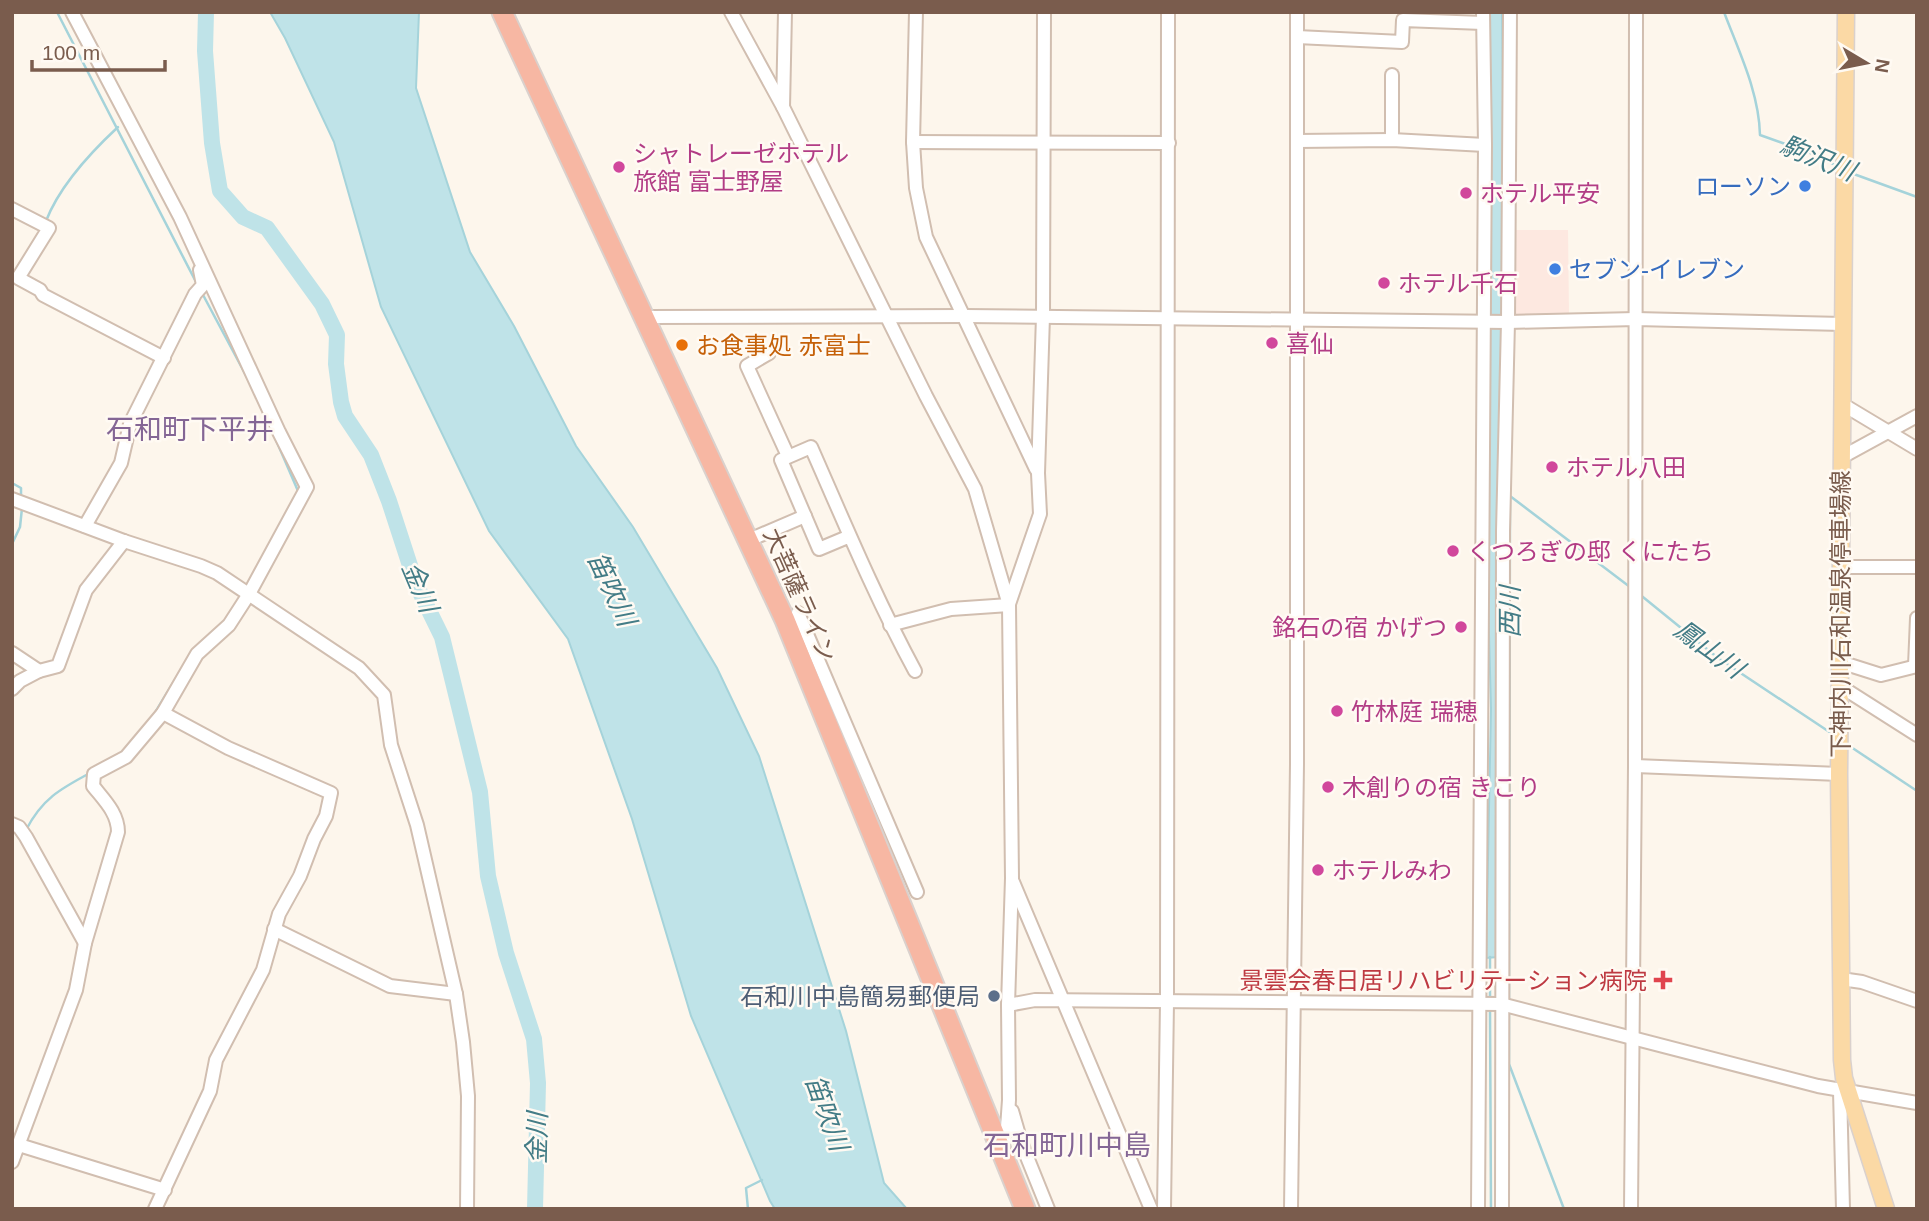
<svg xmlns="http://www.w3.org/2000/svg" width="1929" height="1221" font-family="Arial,'Noto Sans JP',sans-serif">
<rect width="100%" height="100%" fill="#fdf6ec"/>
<polygon fill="#fde8e0" points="1511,230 1568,230 1569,316 1513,316"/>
<g fill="#bfe3e8" stroke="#a5d3da" stroke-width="2">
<polygon points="270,12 419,12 416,88 470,252 514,326 576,446 633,527 717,668 759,756 846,1031 884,1183 907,1209 775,1209 770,1201 691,1016 632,819 568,639 489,531 381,307 334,142 285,38"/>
<polygon points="1489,12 1502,12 1504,183 1499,523 1498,957 1486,958 1491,709 1486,521 1491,182"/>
</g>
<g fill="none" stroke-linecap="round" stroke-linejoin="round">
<g stroke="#a5d3da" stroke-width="2.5">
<polyline points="57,12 197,284"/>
<path d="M1724,12C1739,52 1759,92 1760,135L1813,154L1839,167"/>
<polyline points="1851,173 1917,197"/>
<path d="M46,221C60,185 90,153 118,127"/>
<polyline points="202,293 250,383"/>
<polyline points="273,433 298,491"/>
<polyline points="12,483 21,488 21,497"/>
<polyline points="1510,496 1630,587"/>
<polyline points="12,544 20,527 22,508"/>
<polyline points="1638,593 1718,658 1834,735"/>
<polyline points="153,716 179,673"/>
<polyline points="1845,743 1917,791"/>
<path d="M26,830C42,799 60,789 90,773"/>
<polyline points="1490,999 1490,957"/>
<polyline points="1509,1003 1510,496"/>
<polyline points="1490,1009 1491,1209"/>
<polyline points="1509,1010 1509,1064 1564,1209"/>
<polyline points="748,1209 746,1188 762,1180"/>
</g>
<polyline stroke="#bfe3e8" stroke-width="16" points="206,12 205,51 212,143 220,191 243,217 267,228 322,304 337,335 336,364 341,402 345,416 371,455 389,501 416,584 442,637 480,792 488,876 506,953 534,1039 538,1083 535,1209"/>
<defs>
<g id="minor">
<polyline points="731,12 783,107 926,396 975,489 1009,605 1012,878 1008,1005 1009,1100 1007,1128 1002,1149"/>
<polyline points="916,12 913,142 916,188 926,237 1036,469"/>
<polyline points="1297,37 1402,42 1403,20 1483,23"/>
<polyline points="783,107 785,12"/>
<polyline points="1392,140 1392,75"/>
<polyline points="1297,141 1392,140 1485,145"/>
<polyline points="913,142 1169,143"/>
<polyline points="12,209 49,228 18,278 40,290 43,295 164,358"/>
<polyline points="646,317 965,316 1508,322 1636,319 1843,324"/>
<polyline points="769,353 747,366 788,456"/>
<polyline points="1842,404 1917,449"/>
<polyline points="1842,457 1917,416"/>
<polyline points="12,499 124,541 201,566 217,573 359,668 384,695 391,745 417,825 456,994 463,1042 468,1096 467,1209"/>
<polyline points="85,526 121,463 130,424 195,294 203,285 200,270"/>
<path d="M850,536L819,549L781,460L811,447C844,522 876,599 915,671"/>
<polyline points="749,540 805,516"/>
<polyline points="1841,567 1917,567"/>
<polyline points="1009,604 1040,514 1038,473 1043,316 1044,12"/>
<polyline points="798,613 917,892"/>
<polyline points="890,625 951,609 1009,605"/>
<polyline points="12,653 39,671 58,666 86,590 124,541"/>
<polyline points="1840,662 1881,675 1917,666"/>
<polyline points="1915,666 1917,618"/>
<polyline points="1840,686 1917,735"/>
<polyline points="12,689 20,681 39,671"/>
<polyline points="1635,766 1839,774"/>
<polyline points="12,824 19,827 26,837 85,943"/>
<polyline points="1013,882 1151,1209"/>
<polyline points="274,929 390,986 456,994"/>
<polyline points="1841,979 1862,982 1917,1001"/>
<polyline points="1008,1005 1035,1000 1501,1004 1818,1086 1917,1103"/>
<polyline points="1840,1091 1843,1209"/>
<polyline points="1012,1111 1021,1142 1048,1209"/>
<polyline points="19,1145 165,1190"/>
<path d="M12,1162L76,990L85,943L118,832C118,813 104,800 93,786L94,774L126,757L163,713L197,654L229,625L249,594L307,487L279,432L180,217L72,12"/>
<polyline points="155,1209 210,1091 216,1060 263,970 279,914 300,876 314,839 326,816 331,793 228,748 163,713"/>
<polyline points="1164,1209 1167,1002 1168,12"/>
<polyline points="1291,1209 1297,764 1297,12"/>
<polyline points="1478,1209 1485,145 1483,12"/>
<polyline points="1502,1209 1503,531 1508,322 1510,12"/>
<polyline points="1631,1209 1635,766 1636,12"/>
</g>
<polyline id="major" points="1846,12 1839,774 1842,1060 1844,1078 1886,1209"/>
<polyline id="highway" points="502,12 785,620 1025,1209"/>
</defs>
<use href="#minor" stroke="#d1beb0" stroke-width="16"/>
<use href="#major" stroke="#dad1cd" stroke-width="19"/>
<use href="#highway" stroke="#dad1cd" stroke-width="23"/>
<use href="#minor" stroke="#fff" stroke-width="12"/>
<use href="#major" stroke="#fbd9a5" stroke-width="16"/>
<use href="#highway" stroke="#f7b7a3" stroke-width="19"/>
</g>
<g fill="#d1479c" stroke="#fffaf3" stroke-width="2.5">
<circle cx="619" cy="167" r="7"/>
<circle cx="1466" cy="193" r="7"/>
<circle cx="1384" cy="283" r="7"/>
<circle cx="1272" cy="343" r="7"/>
<circle cx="1552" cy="467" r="7"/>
<circle cx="1453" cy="551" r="7"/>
<circle cx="1461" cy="627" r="7"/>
<circle cx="1337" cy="711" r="7"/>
<circle cx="1328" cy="787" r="7"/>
<circle cx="1318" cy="870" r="7"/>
</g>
<g fill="#3f7fe0" stroke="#fffaf3" stroke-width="2.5">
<circle cx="1805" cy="186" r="7"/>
<circle cx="1555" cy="269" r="7"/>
</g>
<circle fill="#e8710a" stroke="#fffaf3" stroke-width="2.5" cx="682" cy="345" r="7"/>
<path fill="#e0444e" stroke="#fffaf3" stroke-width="2.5" d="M1659.5 969.5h7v7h7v7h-7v7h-7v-7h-7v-7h7z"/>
<circle fill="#5c6f8a" stroke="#fffaf3" stroke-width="2.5" cx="994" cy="996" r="7"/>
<g text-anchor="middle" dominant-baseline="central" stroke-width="5" stroke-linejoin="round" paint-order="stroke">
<g font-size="24" fill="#b23c85" stroke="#fffaf3" text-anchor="start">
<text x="633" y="153">シャトレーゼホテル<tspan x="633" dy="28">旅館 富士野屋</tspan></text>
<text x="1480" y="193">ホテル平安</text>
<text x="1398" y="283">ホテル千石</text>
<text x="1286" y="343">喜仙</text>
<text x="1566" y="467">ホテル八田</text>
<text x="1467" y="551">くつろぎの邸 くにたち</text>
<text x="1447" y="627" text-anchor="end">銘石の宿 かげつ</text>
<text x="1351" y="711">竹林庭 瑞穂</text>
<text x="1342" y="787">木創りの宿 きこり</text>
<text x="1332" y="870">ホテルみわ</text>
</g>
<g font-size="24" fill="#366cbe" stroke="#fffaf3" text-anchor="end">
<text x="1791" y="186">ローソン</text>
<text x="1569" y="269" text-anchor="start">セブン-イレブン</text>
</g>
<g font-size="24" fill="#c56008" stroke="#fffaf3" text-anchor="start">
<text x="696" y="345">お食事処 赤富士</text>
</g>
<g font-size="24" fill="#7a5c4d" stroke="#fffaf3">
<text transform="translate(800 595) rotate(66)">大菩薩ライン</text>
<text transform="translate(1840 614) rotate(-90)">下神内川石和温泉停車場線</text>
</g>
<g font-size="24" fill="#be3a42" stroke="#fffaf3" text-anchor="end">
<text x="1647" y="980">景雲会春日居リハビリテーション病院</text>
</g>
<g font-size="24" fill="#4e5e75" stroke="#fffaf3" text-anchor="end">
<text x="980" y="996">石和川中島簡易郵便局</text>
</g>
<g font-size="26" font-style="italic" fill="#437c86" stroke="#fffaf3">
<text transform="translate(1818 158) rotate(22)">駒沢川</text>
<text transform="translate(420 587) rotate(67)">金川</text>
<text transform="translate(612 589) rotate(65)">笛吹川</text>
<text transform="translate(1510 612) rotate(-90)">西川</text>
<text transform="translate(1709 649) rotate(36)">鳳山川</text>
<text transform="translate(827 1113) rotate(70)">笛吹川</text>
<text transform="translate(537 1138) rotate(-89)">金川</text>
</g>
<g font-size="28" fill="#846695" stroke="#fffaf3">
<text x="190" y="429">石和町下平井</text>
<text x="1067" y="1145">石和町川中島</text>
</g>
</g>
<rect width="1929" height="1221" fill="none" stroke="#7a5c4d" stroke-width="28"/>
<g transform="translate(1866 63) rotate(100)" stroke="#fffaf3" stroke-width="5" paint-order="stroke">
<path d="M0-5L12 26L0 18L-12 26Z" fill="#7a5c4d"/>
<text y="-10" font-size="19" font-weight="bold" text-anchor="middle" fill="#7a5c4d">N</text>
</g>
<path d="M32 60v10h133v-10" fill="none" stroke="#7a5c4d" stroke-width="3.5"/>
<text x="42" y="60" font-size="21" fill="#7a5c4d" stroke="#fffaf3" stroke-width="5" paint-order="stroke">100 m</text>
</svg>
